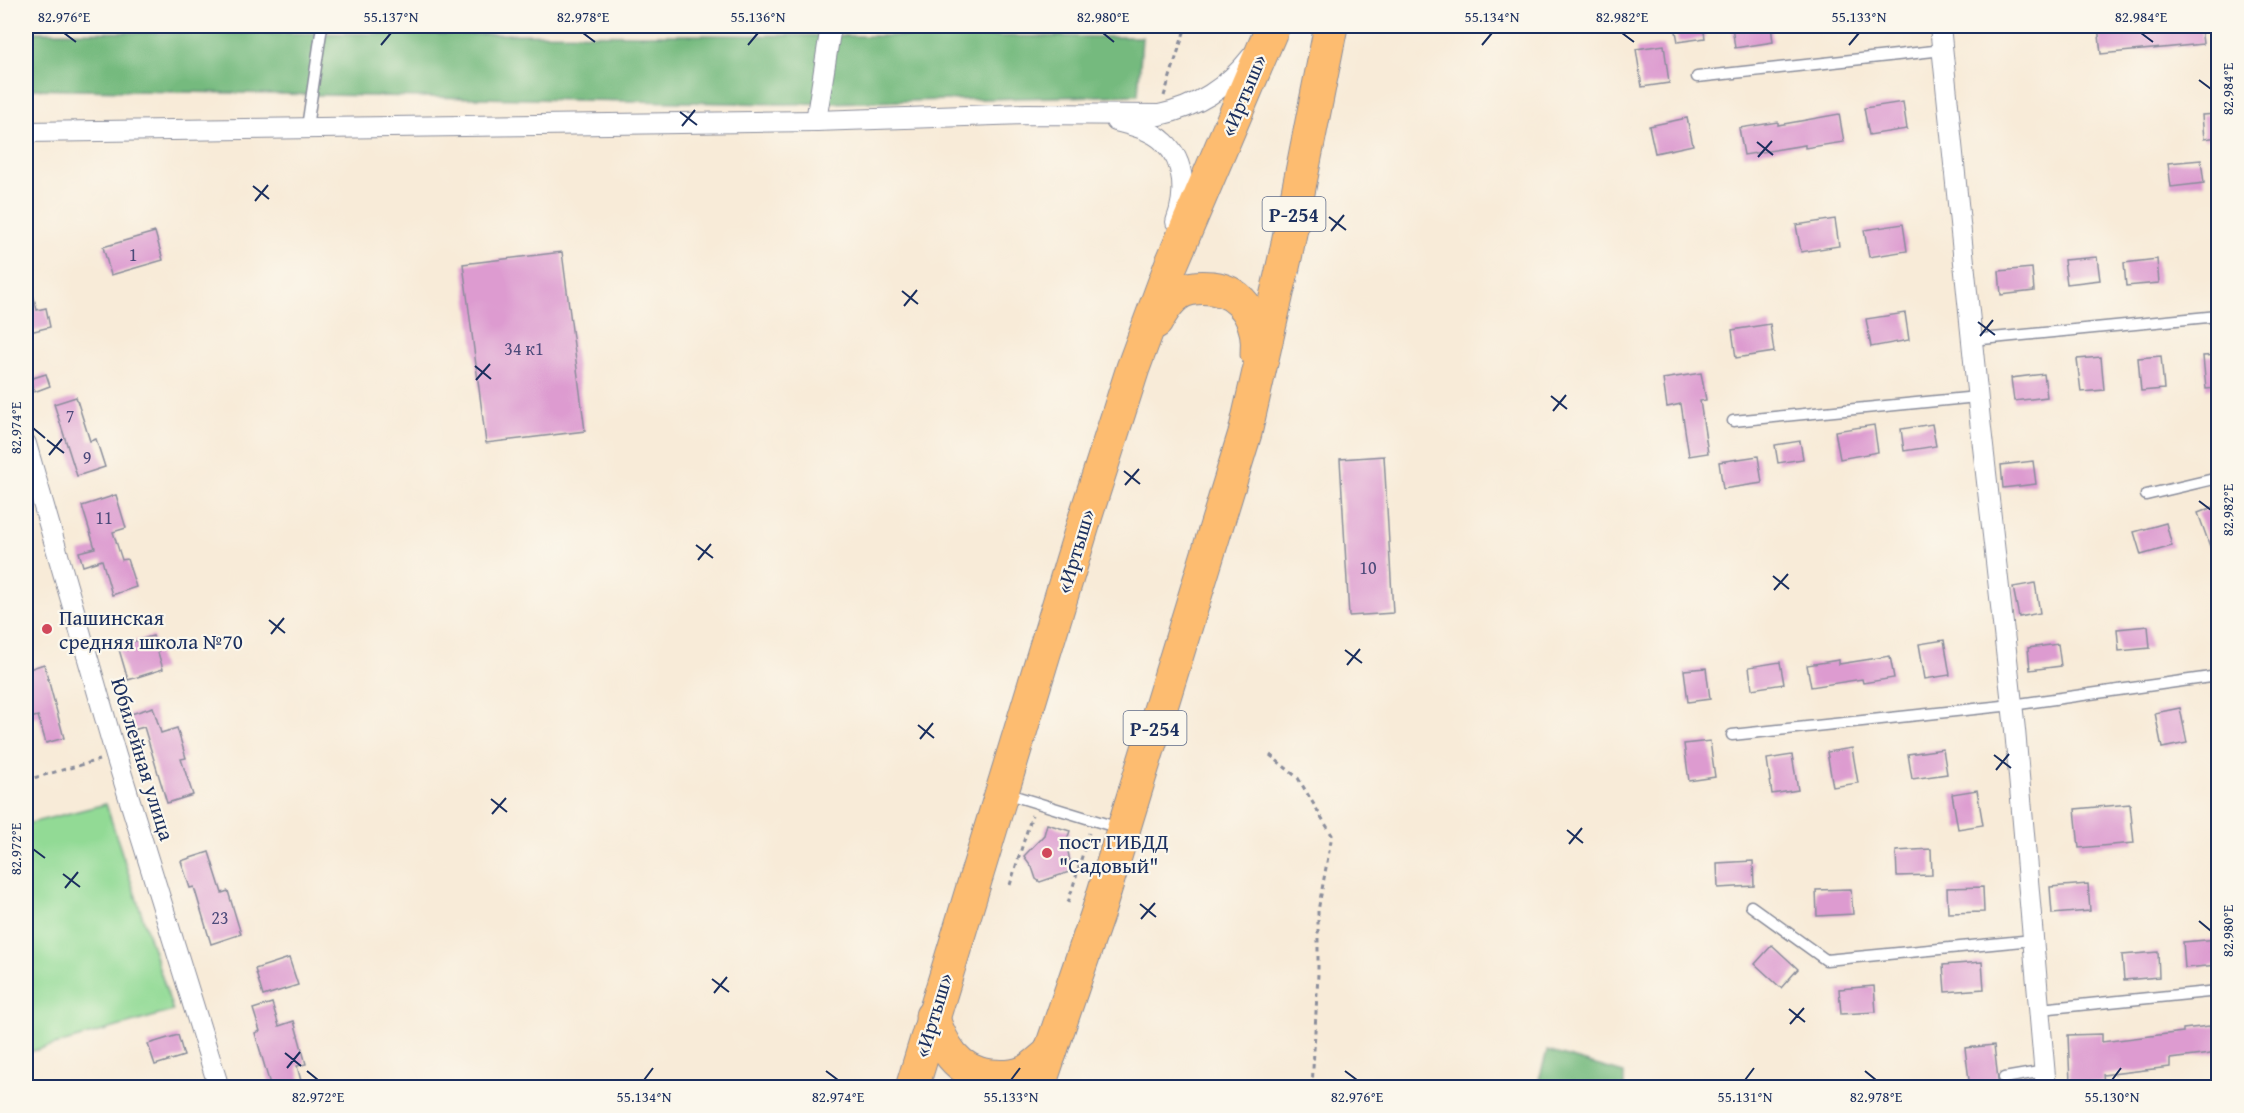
<svg xmlns="http://www.w3.org/2000/svg" width="2244" height="1113" font-family="'Gentium Book Plus',serif">
<rect width="100%" height="100%" fill="#fbf7ec"/>
<filter id="ink" filterUnits="userSpaceOnUse"><feTurbulence type="fractalNoise" baseFrequency=".0167" numOctaves="2"/><feDisplacementMap in="SourceGraphic" scale="12" xChannelSelector="R" yChannelSelector="G"/><feConvolveMatrix kernelMatrix="1 2 1 2 8 2 1 2 1" color-interpolation-filters="sRGB"/></filter>
<filter id="wash" filterUnits="userSpaceOnUse"><feTurbulence type="fractalNoise" baseFrequency=".008" numOctaves="4" result="noise"/><feDisplacementMap in="SourceGraphic" scale="24" xChannelSelector="R" yChannelSelector="G"/><feGaussianBlur stdDeviation="1.35" result="paint"/><feColorMatrix in="noise" values="0 0 0 0 0 0 0 0 0 0 0 0 0 0 0 0 0 1.4 0 .05"/><feComposite in="paint" operator="in"/></filter>
<g filter="url(#wash)">
<rect width="100%" height="100%" fill="#f8ebd8"/>
<polygon fill="#92da95" stroke="#56847a" stroke-width="1.5" points="106,804 173,1011 26,1053 26,824"/>
<g fill="#75ba7e" stroke="#48746e" stroke-width="1.5">
<polygon points="26,32 1142,37 1138,95 787,104 26,89"/>
<polygon points="1547,1051 1624,1073 1624,1087 1537,1087"/>
</g>
<g id="blocks">
<g fill="#dd9bd0">
<polygon points="1675,26 1703,26 1705,38 1678,42"/>
<polygon points="1732,26 1771,26 1773,42 1735,48"/>
<polygon points="2098,26 2201,26 2203,44 2101,54"/>
<polygon points="1664,45 1669,83 1642,87 1636,49"/>
<polygon points="1903,102 1907,129 1869,135 1864,108"/>
<polygon points="1839,114 1844,142 1805,148 1805,145 1744,155 1739,128 1778,122 1778,125"/>
<polygon points="2218,114 2218,137 2204,139 2202,115"/>
<polygon points="1687,118 1693,145 1655,153 1649,126"/>
<polygon points="2201,160 2204,183 2171,187 2168,163"/>
<polygon points="1835,219 1839,246 1801,252 1796,225"/>
<polygon points="1903,224 1907,251 1869,257 1864,230"/>
<polygon points="155,232 163,260 111,275 103,247"/>
<polygon points="562,252 585,431 486,443 463,264"/>
<polygon points="2097,257 2100,280 2067,284 2064,260"/>
<polygon points="2157,259 2159,283 2126,286 2124,263"/>
<polygon points="2032,268 2034,291 2001,295 1999,271"/>
<polygon points="26,283 30,283 37,310 46,308 50,327 26,333"/>
<polygon points="1905,313 1909,340 1871,347 1866,319"/>
<polygon points="1770,324 1774,352 1736,358 1732,330"/>
<polygon points="2218,355 2218,388 2206,389 2203,356"/>
<polygon points="2161,356 2164,389 2141,391 2138,358"/>
<polygon points="2101,357 2104,390 2081,392 2077,359"/>
<polygon points="1701,373 1706,400 1700,401 1708,453 1689,456 1681,404 1667,407 1663,379"/>
<polygon points="46,374 50,386 34,392 30,379"/>
<polygon points="2044,374 2047,397 2014,401 2011,378"/>
<polygon points="76,397 90,441 96,439 105,467 77,476 54,404"/>
<polygon points="1932,424 1936,446 1904,451 1901,429"/>
<polygon points="1874,425 1878,452 1840,459 1835,431"/>
<polygon points="1800,441 1803,459 1778,463 1775,445"/>
<polygon points="1384,456 1393,613 1349,616 1340,459"/>
<polygon points="1758,456 1762,483 1723,489 1719,462"/>
<polygon points="2033,461 2036,484 2003,488 2001,465"/>
<polygon points="116,495 126,528 113,532 122,560 127,559 136,587 112,595 102,560 83,566 79,552 95,548 82,506"/>
<polygon points="2218,505 2218,566 2217,566 2198,513"/>
<polygon points="2166,523 2172,546 2141,555 2134,532"/>
<polygon points="2035,583 2040,613 2019,617 2013,587"/>
<polygon points="2148,626 2150,648 2119,651 2117,629"/>
<polygon points="153,636 163,669 128,680 118,646"/>
<polygon points="1944,640 1950,675 1925,679 1919,644"/>
<polygon points="2058,644 2061,666 2030,670 2028,648"/>
<polygon points="1890,656 1894,678 1863,683 1862,679 1811,687 1807,665 1839,660 1839,664"/>
<polygon points="1780,662 1784,684 1752,689 1749,667"/>
<polygon points="44,664 64,738 46,743 38,716 26,719 26,670"/>
<polygon points="1706,668 1710,699 1688,702 1684,670"/>
<polygon points="153,707 161,733 177,728 186,758 181,759 193,795 167,803 144,727 133,730 128,715"/>
<polygon points="2180,708 2187,743 2162,748 2155,713"/>
<polygon points="1710,741 1715,777 1689,781 1684,744"/>
<polygon points="1852,748 1858,783 1833,787 1827,752"/>
<polygon points="1943,749 1947,774 1912,779 1908,754"/>
<polygon points="1792,755 1798,790 1772,794 1767,759"/>
<polygon points="1977,790 1983,825 1958,829 1952,794"/>
<polygon points="2130,804 2134,843 2079,848 2075,809"/>
<polygon points="1047,824 1070,831 1066,842 1072,871 1040,882 1036,879 1032,867 1024,856 1044,835"/>
<polygon points="1931,849 1932,875 1897,876 1896,851"/>
<polygon points="209,852 222,893 228,891 241,934 211,944 194,887 190,888 181,861"/>
<polygon points="1753,861 1754,886 1718,888 1717,863"/>
<polygon points="2088,884 2090,911 2052,914 2050,887"/>
<polygon points="1983,887 1984,912 1948,913 1947,888"/>
<polygon points="1851,889 1853,914 1817,916 1816,890"/>
<polygon points="2218,939 2218,965 2185,968 2183,942"/>
<polygon points="1772,945 1798,969 1781,988 1755,964"/>
<polygon points="2158,952 2159,977 2124,980 2122,955"/>
<polygon points="289,958 298,985 263,996 255,969"/>
<polygon points="1982,962 1984,989 1945,992 1943,965"/>
<polygon points="1874,986 1876,1012 1841,1014 1839,989"/>
<polygon points="272,1003 279,1026 294,1021 306,1064 297,1066 303,1088 271,1088 255,1033 260,1031 253,1009"/>
<polygon points="2218,1025 2218,1053 2170,1059 2170,1067 2103,1075 2104,1082 2070,1083 2068,1035 2102,1034 2102,1042 2183,1032 2183,1029"/>
<polygon points="178,1035 184,1056 155,1065 148,1044"/>
<polygon points="1994,1045 1999,1088 1970,1088 1965,1048"/>
</g>
</g>
</g>
<g filter="url(#ink)">
<use href="#blocks" fill-opacity="0" stroke="#8a8d9b" stroke-width="1.5"/>
<g fill="none" stroke-linecap="round" stroke-linejoin="round">
<defs>
<g id="lane">
<polyline points="1697,77 1943,50"/>
<polyline points="307,127 322,26"/>
<polyline points="1972,340 2218,316"/>
<polyline points="1733,421 1977,397"/>
<polyline points="2146,495 2218,478"/>
<polyline points="1732,735 2012,705 2218,676"/>
<polyline points="1005,793 1119,828"/>
<polyline points="1751,906 1826,960 2033,940"/>
<polyline points="2040,1009 2218,991"/>
<polyline points="2004,1078 2045,1071"/>
</g>
<g id="street">
<polyline points="1940,26 1980,420 2015,730 2046,1088"/>
<polyline points="816,121 831,26"/>
<path d="M1116,121C1132,125 1152,130 1164,142C1186,162 1186,196 1176,222"/>
<path d="M26,132L816,121L1027,114L1159,115C1197,107 1228,87 1252,56"/>
<polyline points="26,444 116,756 219,1088"/>
</g>
<g id="highway">
<path d="M1156,322C1162,311 1172,296 1183,291C1192,287 1203,287 1212,288C1245,292 1260,323 1257,354"/>
<path d="M932,1016C942,1045 956,1073 991,1076C1001,1077 1013,1077 1023,1073C1033,1069 1042,1059 1050,1053"/>
<polyline points="912,1088 1086,515 1133,368 1171,265 1273,26"/>
<polyline points="1038,1088 1098,912 1245,433 1285,258 1331,26"/>
</g>
</defs>
<use href="#lane" stroke="#8a8d9b" stroke-width="13"/>
<use href="#street" stroke="#8a8d9b" stroke-width="22"/>
<use href="#highway" stroke="#8a8d9b" stroke-width="35"/>
<g stroke="#8a8d9b" stroke-width="3" stroke-dasharray="4.5 4.5" stroke-linecap="butt">
<polyline points="1164,96 1186,26"/>
<polyline points="1270,755 1298,778 1332,835 1318,911 1318,974 1312,1088"/>
<polyline points="26,780 99,760"/>
<polyline points="1010,885 1032,815"/>
<polyline points="1068,903 1089,833"/>
</g>
<use href="#lane" stroke="#fff" stroke-width="10"/>
<use href="#street" stroke="#fff" stroke-width="20"/>
<use href="#highway" stroke="#fdbc70" stroke-width="33"/>
</g>
</g>
<path fill="none" stroke="#1b2f5e" stroke-width="2" d="M64,33L76,42M583,33L595,42M1103,33L1114,42M1622,33L1634,42M2141,33L2153,42M381,45L391,33M748,45L758,33M1482,45L1492,33M1849,45L1859,33M2199,80L2211,89M680,112L697,125M682,126L695,110M1757,142L1773,155M1758,157L1772,141M253,186L269,199M255,201L268,185M1329,217L1346,230M1331,231L1344,215M902,291L918,304M904,306L917,290M1978,322L1995,335M1980,336L1993,320M475,366L491,379M476,380L490,364M1551,396L1567,409M1553,411L1566,395M33,428L45,438M47,440L64,453M49,455L62,439M1124,471L1140,484M1125,485L1139,469M2199,501L2211,510M696,545L713,558M698,560L711,544M1773,576L1789,589M1774,590L1788,574M269,620L285,633M271,634L284,618M1345,650L1362,663M1347,665L1360,649M918,725L934,738M920,739L933,723M1994,755L2011,768M1996,770L2009,754M491,799L507,812M492,814L506,798M1567,830L1583,843M1569,844L1582,828M33,849L45,858M63,874L80,887M65,888L78,872M1140,904L1156,917M1141,919L1155,903M2199,921L2211,931M712,979L729,992M714,993L727,977M1789,1009L1805,1022M1790,1024L1804,1008M285,1053L301,1066M287,1068L300,1052M307,1071L318,1080M826,1071L838,1080M1345,1071L1357,1080M1865,1071L1876,1080M644,1080L653,1068M1011,1080L1020,1068M1745,1080L1754,1068M2112,1080L2121,1068"/>
<g fill="#d1495b" stroke="#fbf7ec" stroke-width="2">
<circle cx="47" cy="629" r="6"/>
<circle cx="1047" cy="853" r="6"/>
</g>
<g text-anchor="middle" dominant-baseline="central" stroke-width="4.5" stroke-linejoin="round" paint-order="stroke">
<g font-size="18" fill="#4c4a7a">
<text x="133" y="254">1</text>
<text x="524" y="348">34 к1</text>
<text x="70" y="415">7</text>
<text x="87" y="457">9</text>
<text x="104" y="517">11</text>
<text x="1368" y="567">10</text>
<text x="220" y="917">23</text>
</g>
<g fill="#fbf7ec" stroke="#5e6b89" stroke-width="1.5">
<rect x="1262.5" y="197" width="63" height="34" rx="4.5"/>
<rect x="1123.5" y="711" width="63" height="34" rx="4.5"/>
</g>
<g font-size="20" font-weight="bold" fill="#1b2f5e">
<text x="1294" y="214">Р-254</text>
<text x="1155" y="728">Р-254</text>
</g>
<g font-size="21" fill="#1b2f5e" stroke="#fbf7ec">
<text transform="translate(1243 95) rotate(-67)">«Иртыш»</text>
<text transform="translate(1075 551) rotate(-73)">«Иртыш»</text>
<text transform="translate(143 759) rotate(73)">Юбилейная улица</text>
<text transform="translate(933 1015) rotate(-73)">«Иртыш»</text>
</g>
<g font-size="21" fill="#1b2f5e" stroke="#fbf7ec" text-anchor="start">
<text x="59" y="617">Пашинская<tspan x="59" dy="24">средняя школа №70</tspan></text>
<text x="1059" y="841">пост ГИБДД<tspan x="1059" dy="24">"Садовый"</tspan></text>
</g>
</g>
<rect width="2244" height="1113" fill="none" stroke="#fbf7ec" stroke-width="66"/>
<rect x="33" y="33" width="2178" height="1047" fill="none" stroke="#1b2f5e" stroke-width="2"/>
<g font-size="15" text-anchor="middle" fill="#1b2f5e">
<text x="64" y="22">82.976°E</text>
<text x="391" y="22">55.137°N</text>
<text x="583" y="22">82.978°E</text>
<text x="758" y="22">55.136°N</text>
<text x="1103" y="22">82.980°E</text>
<text x="1492" y="22">55.134°N</text>
<text x="1622" y="22">82.982°E</text>
<text x="1859" y="22">55.133°N</text>
<text x="2141" y="22">82.984°E</text>
<text transform="translate(2228 89) rotate(-90)" y="5">82.984°E</text>
<text transform="translate(16 428) rotate(-90)" y="5">82.974°E</text>
<text transform="translate(2228 510) rotate(-90)" y="5">82.982°E</text>
<text transform="translate(16 849) rotate(-90)" y="5">82.972°E</text>
<text transform="translate(2228 931) rotate(-90)" y="5">82.980°E</text>
<text x="318" y="1102">82.972°E</text>
<text x="644" y="1102">55.134°N</text>
<text x="838" y="1102">82.974°E</text>
<text x="1011" y="1102">55.133°N</text>
<text x="1357" y="1102">82.976°E</text>
<text x="1745" y="1102">55.131°N</text>
<text x="1876" y="1102">82.978°E</text>
<text x="2112" y="1102">55.130°N</text>
</g>
</svg>
